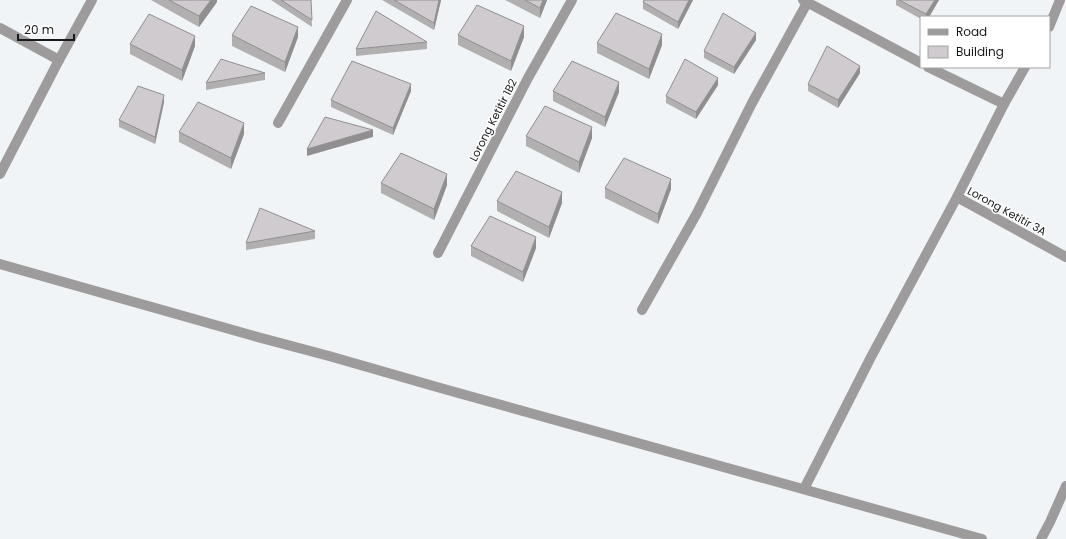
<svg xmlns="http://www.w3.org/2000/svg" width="1066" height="539" font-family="Poppins,sans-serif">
<rect width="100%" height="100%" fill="#f0f4f7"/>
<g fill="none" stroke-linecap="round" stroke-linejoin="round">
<g stroke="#9d9b9b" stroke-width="10">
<polyline points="803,0 921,63"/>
<polyline points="1049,27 1060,0"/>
<polyline points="0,28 59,60"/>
<polyline points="928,67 1004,104"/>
<polyline points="278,123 347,0"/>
<polyline points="0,174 59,60 92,0"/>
<polyline points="957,197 1066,257"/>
<polyline points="438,253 528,78 572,0"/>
<polyline points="0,264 254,336 329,356 444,389 982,539"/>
<polyline points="642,310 697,213 752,103 807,3"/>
<polyline points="804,489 871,357 957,197 1004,104 1025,67"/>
<polyline points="1041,539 1050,522 1066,486"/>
</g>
</g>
<g fill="#b2afb1">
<polygon points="151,0 217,0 217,2 199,27"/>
<polygon points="271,0 311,0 312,27"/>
<polygon points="382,0 441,0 434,30"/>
<polygon points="505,0 547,0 540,18"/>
<polygon points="644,0 693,0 678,29 643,9 643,2"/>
<polygon points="896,0 939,0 929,17 921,17 921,19 896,5"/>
<polygon points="232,35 298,37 285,72 232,46"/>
<polygon points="458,35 524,37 511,71 458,45"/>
<polygon points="756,40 734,74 704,58 704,51"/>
<polygon points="427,42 427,49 356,56 356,49"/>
<polygon points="597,43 662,45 649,79 597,53"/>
<polygon points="130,44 195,46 182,81 130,54"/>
<polygon points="265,73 265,80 206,90 206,83"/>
<polygon points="860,73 838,108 808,91 808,84"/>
<polygon points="718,85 696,119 666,103 666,96"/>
<polygon points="411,91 393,135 331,107 331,100"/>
<polygon points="553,91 619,92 605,127 553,101"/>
<polygon points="164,102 155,144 119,127 119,120"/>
<polygon points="179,132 244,134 231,169 179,142"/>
<polygon points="526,136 592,138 579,173 526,146"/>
<polygon points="381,183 447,185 434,220 381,193"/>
<polygon points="605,188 671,189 658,224 605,198"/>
<polygon points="497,201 562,203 549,238 497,211"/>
<polygon points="315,231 315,239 246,250 246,243"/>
<polygon points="471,246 536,248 523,282 471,256"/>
</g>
<g fill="#918e90">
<polygon points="211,0 217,0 217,2 199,27 199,16"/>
<polygon points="439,0 441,0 434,30 434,23"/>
<polygon points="543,0 547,0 540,18 540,8"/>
<polygon points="689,0 693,0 678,29 678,22"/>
<polygon points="935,0 939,0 929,17 926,17 926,14"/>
<polygon points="524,26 524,37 511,71 511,61"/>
<polygon points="298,27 298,37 285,72 285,62"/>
<polygon points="756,33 756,40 734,74 734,67"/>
<polygon points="662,34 662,45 649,79 649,69"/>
<polygon points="195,36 195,46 182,81 182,70"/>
<polygon points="860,66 860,73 838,108 838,100"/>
<polygon points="718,78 718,85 696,119 696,112"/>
<polygon points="619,82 619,92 605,127 605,117"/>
<polygon points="411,84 411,91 393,135 393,128"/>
<polygon points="164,95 164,102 155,144 155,137"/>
<polygon points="244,123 244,134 231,169 231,158"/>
<polygon points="592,127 592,138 579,173 579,162"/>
<polygon points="373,130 373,137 307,156 307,149"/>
<polygon points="447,174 447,185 434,220 434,209"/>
<polygon points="671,179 671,189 658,224 658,214"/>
<polygon points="562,192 562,203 549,238 549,227"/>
<polygon points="536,237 536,248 523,282 523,272"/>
</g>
<g fill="#cfcbce" stroke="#918e90">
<polygon points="169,0 211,0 199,16"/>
<polygon points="281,0 311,0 312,20"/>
<polygon points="394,0 439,0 434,23"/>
<polygon points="525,0 543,0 540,8"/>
<polygon points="644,0 689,0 678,22 643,2"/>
<polygon points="899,0 935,0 926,14"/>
<polygon points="477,5 524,26 511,61 458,35"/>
<polygon points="251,6 298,27 285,62 232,35"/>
<polygon points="376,11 427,42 356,49"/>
<polygon points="616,13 662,34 649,69 597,43"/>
<polygon points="723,13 756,33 734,67 704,51"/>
<polygon points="149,14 195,36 182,70 130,44"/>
<polygon points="827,46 860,66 838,100 808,84"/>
<polygon points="221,59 265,73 206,83"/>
<polygon points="685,59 718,78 696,112 666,96"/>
<polygon points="352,61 411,84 393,128 331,100"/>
<polygon points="572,61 619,82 605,117 553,91"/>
<polygon points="138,86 164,95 155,137 119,120"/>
<polygon points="198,102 244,123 231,158 179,132"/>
<polygon points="545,106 592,127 579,162 526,136"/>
<polygon points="325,117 373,130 307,149"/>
<polygon points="401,153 447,174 434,209 381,183"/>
<polygon points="624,158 671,179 658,214 605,188"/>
<polygon points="516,171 562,192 549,227 497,201"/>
<polygon points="260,208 315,231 246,243"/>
<polygon points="490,216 536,237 523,272 471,246"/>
</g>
<g text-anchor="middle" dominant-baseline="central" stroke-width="3" stroke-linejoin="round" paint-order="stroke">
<g font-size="11" fill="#18191a" stroke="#fff">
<text transform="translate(493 120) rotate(-63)">Lorong Ketitir 1B2</text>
<text transform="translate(1007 211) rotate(29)">Lorong Ketitir 3A</text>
</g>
</g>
<rect x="920" y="16" width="130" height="52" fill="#ffffff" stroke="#a3a3a3"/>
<rect x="928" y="29" width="20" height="6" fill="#9d9b9b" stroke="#a3a3a3"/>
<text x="956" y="36" font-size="12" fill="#18191a">Road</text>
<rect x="928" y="46" width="20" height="12" fill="#cfcbce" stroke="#a3a3a3"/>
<text x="956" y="56" font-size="12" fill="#18191a">Building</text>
<path d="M18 34v6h56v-6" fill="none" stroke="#18191a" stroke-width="2"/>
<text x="24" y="34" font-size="12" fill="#18191a" stroke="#ffffff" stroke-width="3" paint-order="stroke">20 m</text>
</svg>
